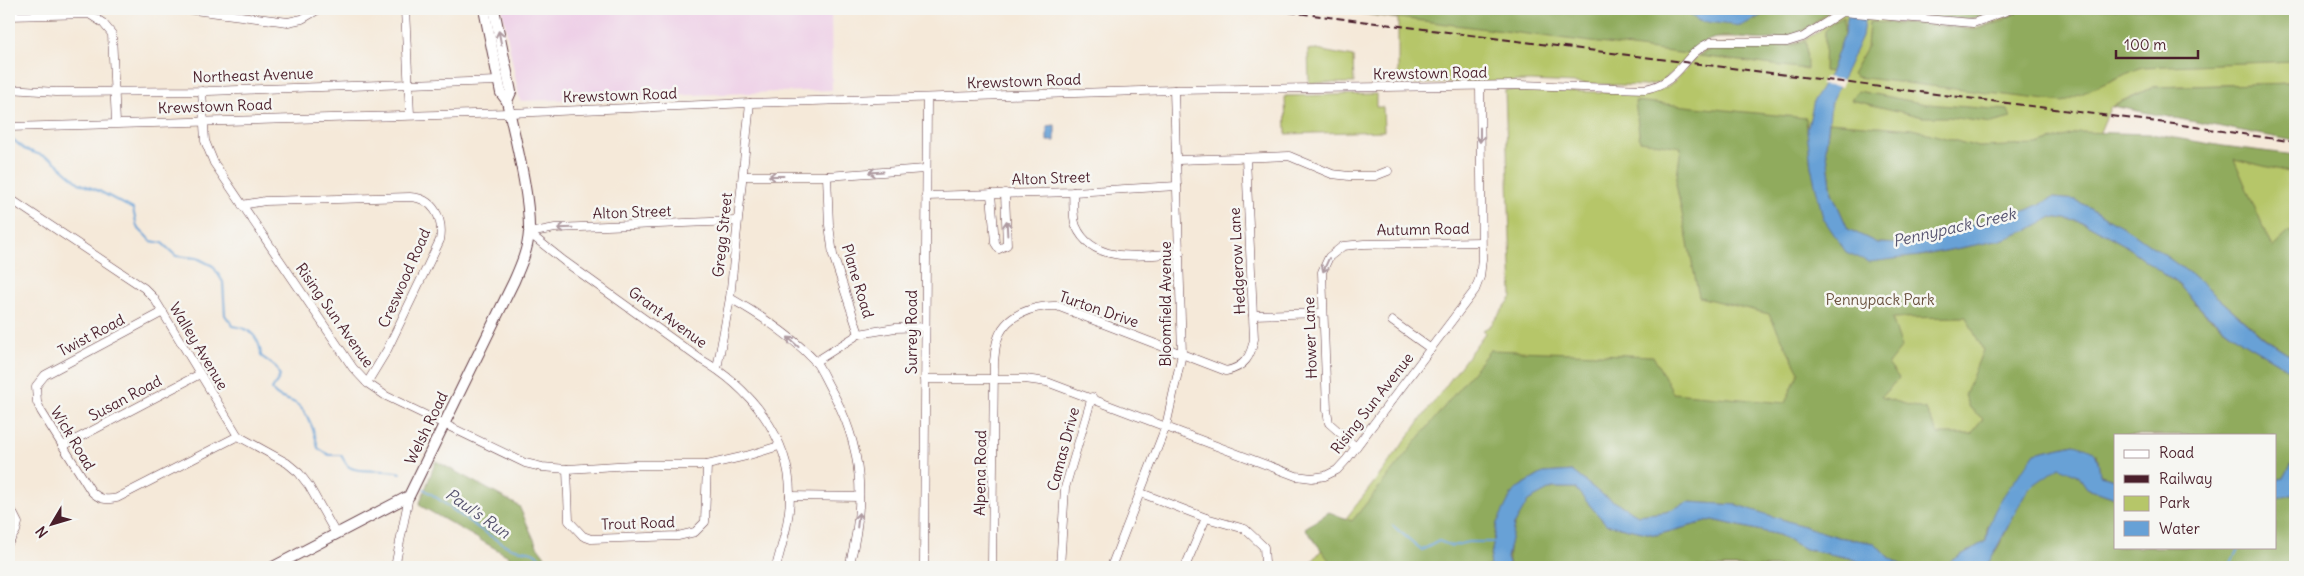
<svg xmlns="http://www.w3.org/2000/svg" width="2304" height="576" font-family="Delius,sans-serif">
<rect width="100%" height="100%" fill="#f6f6f2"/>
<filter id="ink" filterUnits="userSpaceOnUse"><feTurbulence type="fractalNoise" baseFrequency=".02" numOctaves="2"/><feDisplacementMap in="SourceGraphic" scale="10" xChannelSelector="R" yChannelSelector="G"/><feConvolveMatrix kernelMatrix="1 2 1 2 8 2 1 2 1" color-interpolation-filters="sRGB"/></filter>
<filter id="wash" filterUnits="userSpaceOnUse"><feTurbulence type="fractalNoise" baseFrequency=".0096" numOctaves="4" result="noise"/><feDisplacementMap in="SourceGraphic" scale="20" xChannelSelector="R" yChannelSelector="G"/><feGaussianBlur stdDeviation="1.12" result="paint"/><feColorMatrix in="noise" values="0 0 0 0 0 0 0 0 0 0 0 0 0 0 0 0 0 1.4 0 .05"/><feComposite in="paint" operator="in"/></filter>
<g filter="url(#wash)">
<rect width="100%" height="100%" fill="#f5e9d9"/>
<polygon fill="#eed0e7" points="502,9 831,9 832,90 520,101"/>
<g fill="#b6c669" stroke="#80724a" fill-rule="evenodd">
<path d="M1329,9H2004C1962,29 1933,13 1890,12L1889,21C1899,22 1910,22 1919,22C1963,27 1978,35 2019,9H2295V83L2153,87L2111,106L2097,139L2295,166V567H1308L1379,476L1485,333L1483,330L1490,326L1512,297L1505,90L1644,93C1687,91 1685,50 1719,45C1760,45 1794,55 1827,24L1824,18L1801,34L1788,38H1716L1705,41L1691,51L1675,71L1658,83L1643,86L1531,81L1398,84V19ZM2115,435H2275V547H2115Z"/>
<polygon points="1312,49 1353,57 1354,83 1309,83 1308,50"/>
<polygon points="1376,94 1376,107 1383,107 1384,131 1286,134 1285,96"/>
</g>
<g fill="#90ab5d" stroke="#6d6544" fill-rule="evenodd">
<path d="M1327,9H1681L1699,21L1755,20L1774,9H1833C1816,21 1801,35 1779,38C1739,45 1723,23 1687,54Z"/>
<path d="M1879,9H2001C1965,29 1917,14 1879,9Z"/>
<polygon points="2022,9 2295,9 2295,61 2142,67 2063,102 1856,77 1852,74 1867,47 1869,22 1921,24 1974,30 2000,22"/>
<polygon points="1844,17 1844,35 1831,72 1824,71 1825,31 1832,23"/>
<polygon points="1806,41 1807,69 1699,56 1717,46 1758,48 1793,45"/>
<polygon points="2293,83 2295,99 2295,141 2112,106 2153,87"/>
<polygon points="1858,91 1926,104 2008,110 2011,118 1991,123 1949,117 1923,117 1851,100"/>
<path d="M1635,101L1806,118L1811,167L1846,252L1920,256L2001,240L2028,230L2052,217L2083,222L2123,244L2179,285L2206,315L2243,342L2295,373V457L2284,478L2275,480V435H2115V479L2100,475L2097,455L2074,444L2035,453L1987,528L1986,541L1940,567H1905L1888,557L1875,543L1838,537L1737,505L1688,502L1666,512L1638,515L1601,494L1572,471L1543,473L1519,487L1497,523L1489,567H1334L1305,528L1329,512L1352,521L1490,350L1653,356L1673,393L1785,403L1799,372L1769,314L1699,297L1676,184L1681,147L1640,141ZM1966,317L1983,350L1965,395L1970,408L1983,419L1971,434H1938L1926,410L1881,397L1899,378L1888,364L1902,347L1892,318Z"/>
<polygon points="1829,122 1913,129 1978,147 2037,145 2079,132 2151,134 2223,146 2295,155 2295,170 2293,173 2234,159 2272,248 2290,231 2295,234 2295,358 2265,338 2192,275 2135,234 2076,200 2053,198 2028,210 1901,244 1877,243 1848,229 1832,193 1826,147"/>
<polygon points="436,461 519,506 537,546 553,567 510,567 512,564 510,557 419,505"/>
<path d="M2059,466L2078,475L2087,488L2115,498V547H2275V500L2295,493V567H1979C2006,551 2008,513 2027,489C2035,480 2049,473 2059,466Z"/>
<path d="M1552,488H1575L1606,524L1656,535L1713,520L1779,535L1805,549L1849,558L1874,567H1510C1505,550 1515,514 1528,501C1534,495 1545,492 1552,488Z"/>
</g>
<g fill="#67a1d6" stroke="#586080">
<polygon points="1681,9 1774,9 1741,26 1699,21"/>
<polygon points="1849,9 1866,9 1862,36 1831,104 1826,146 1832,193 1848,229 1877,243 1901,244 2028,210 2053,198 2076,200 2135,234 2192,275 2264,338 2295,358 2295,373 2243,342 2206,314 2179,285 2123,244 2083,222 2052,217 2028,230 2001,240 1919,256 1869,262 1846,252 1823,218 1811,167 1807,131 1814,100 1830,74 1844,35"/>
<polygon points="1055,125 1055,141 1047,141 1047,126"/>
<path d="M2074,444C2098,450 2097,453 2100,475L2115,479V498L2087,488L2078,475L2059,467L2028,489L1989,562L1979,567H1940L1986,541C1989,506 2016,481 2035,453Z"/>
<polygon points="2295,457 2295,493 2275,500 2275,480 2284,478"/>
<polygon points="1572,471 1601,494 1638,515 1666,512 1688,502 1737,505 1838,537 1875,543 1888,557 1905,567 1874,567 1849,558 1805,549 1779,535 1713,520 1656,535 1606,524 1575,488 1552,488 1528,501 1514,525 1507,558 1510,567 1489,567 1497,523 1511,495 1519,487 1543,473"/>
</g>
<polygon fill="#f5e9d9" points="1825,77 1844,80 1841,87 1820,85"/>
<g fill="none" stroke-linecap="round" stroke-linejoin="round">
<g stroke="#67a1d6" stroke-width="2">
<path d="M9,136L24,149L52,159L79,183L99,191L133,209L137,227L151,241L162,243L176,256L197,258L213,266L223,282L225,315L233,326C251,328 260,338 261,356L276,367L280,376L272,390C279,400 286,398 295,403C309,412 315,433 318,448L329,455H341C343,458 345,463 348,466C357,474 388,468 401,473"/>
<path d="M424,489C451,507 479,531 507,546C518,553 534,546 541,560L537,567"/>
<polyline points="1393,526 1422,550 1439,541 1452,546 1468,542 1495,542"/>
<polyline points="2229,567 2239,547"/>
</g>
</g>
</g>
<g filter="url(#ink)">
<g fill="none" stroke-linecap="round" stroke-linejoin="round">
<defs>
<g id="minor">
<polyline points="186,9 288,22 302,19 319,9"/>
<polyline points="405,9 410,115"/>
<polyline points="9,16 89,14 103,23 112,34 116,123"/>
<polyline points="9,89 56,92 208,91 498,81"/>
<polyline points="202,91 205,141 214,163 353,368 367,383 386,396 525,463 542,467 567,469 633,465 707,465 746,456 779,446"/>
<path d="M9,127L510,113L750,103L1174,90L1520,85L1645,89C1682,82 1682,54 1711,42H1787L1803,37L1842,12L1973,23L2012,9"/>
<polyline points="1178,160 1289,156 1332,174 1349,176 1375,176 1388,171"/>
<polyline points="743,176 827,176 925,169"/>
<polyline points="827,176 829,225 833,255 859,334"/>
<path d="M1073,192C1074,202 1072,217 1076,226C1093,266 1147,255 1180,253"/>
<polyline points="991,194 995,243 999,249 1007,245 1005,193"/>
<polyline points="926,196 1073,192 1177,186"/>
<polyline points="9,198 144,288 154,298 238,436 287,463 299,473 309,486 336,534"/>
<path d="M242,205L265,201L410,197C433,198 444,218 440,240L387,350L367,383"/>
<path d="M529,233L564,261L700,359C748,386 791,437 790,496C790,520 782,544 776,567"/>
<polyline points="529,233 555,228 736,221"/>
<path d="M730,298C760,315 791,335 815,361C821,369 825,379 830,388C864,447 866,503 849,567"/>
<path d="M163,312L45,375L36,386L37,402L41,411L91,491C99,499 106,501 117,498L238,436"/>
<polyline points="1253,315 1322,313"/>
<polyline points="1392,321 1431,349"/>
<polyline points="815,362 859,334 895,328 925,327"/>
<polyline points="717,369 730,298 750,103"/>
<polyline points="925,379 1025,379 1047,382 1296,476 1312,478 1325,476 1337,470 1347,459 1475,290 1480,277 1482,259 1480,87"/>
<polyline points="63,446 200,374"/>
<polyline points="1356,447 1329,423 1327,410 1322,272 1329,257 1343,246 1364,244 1481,242"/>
<polyline points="567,469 569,521 583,536 591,539 678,536 695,532 705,522 707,465"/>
<polyline points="1141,493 1206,518 1245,529 1264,547 1265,563 1263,567"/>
<polyline points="790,496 859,497"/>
<polyline points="9,505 18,523 16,531 9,542"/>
<polyline points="395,567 409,496"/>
<polyline points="924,567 927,98"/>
<path d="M992,567L994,361C995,355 995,348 997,341C1004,315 1033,305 1057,306L1226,371C1245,367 1251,356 1254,339L1246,158"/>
<polyline points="1060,567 1065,488 1092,397"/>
<polyline points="1111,567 1166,426 1182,354 1174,90"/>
<polyline points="1185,567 1206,518"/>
</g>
<g id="major">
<polyline points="494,9 511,92 507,101"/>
<path d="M273,567L409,496L514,281C521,265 528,249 529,232C530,194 515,139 507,101L501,93L484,9"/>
</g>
</defs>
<use href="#minor" stroke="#643d45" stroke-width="9"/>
<use href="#major" stroke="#643d45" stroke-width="12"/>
<use href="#minor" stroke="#fff" stroke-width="8"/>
<use href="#major" stroke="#fff" stroke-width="10"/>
<polyline stroke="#4a1f2b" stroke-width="2" stroke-dasharray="8 4" stroke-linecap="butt" points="1265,9 2189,126 2295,142"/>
</g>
<defs><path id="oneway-shaft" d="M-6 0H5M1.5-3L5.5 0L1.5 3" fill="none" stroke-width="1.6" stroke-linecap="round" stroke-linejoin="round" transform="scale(1.25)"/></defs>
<g stroke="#ae9aa0">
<use href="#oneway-shaft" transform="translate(500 38) rotate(-101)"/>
<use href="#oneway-shaft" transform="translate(1480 135) rotate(90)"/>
<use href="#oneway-shaft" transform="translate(876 172) rotate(176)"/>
<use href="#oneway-shaft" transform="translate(776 176) rotate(180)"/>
<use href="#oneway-shaft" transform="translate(565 228) rotate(178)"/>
<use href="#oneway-shaft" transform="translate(1007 228) rotate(-93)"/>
<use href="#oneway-shaft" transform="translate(1326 265) rotate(114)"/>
<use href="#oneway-shaft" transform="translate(793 342) rotate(-138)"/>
<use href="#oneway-shaft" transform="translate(858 520) rotate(-84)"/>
</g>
</g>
<g text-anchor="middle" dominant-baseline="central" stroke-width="5" stroke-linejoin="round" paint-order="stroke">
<g font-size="15" fill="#4a1f2b" stroke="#f6f6f2">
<text transform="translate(1430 73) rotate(-1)">Krewstown Road</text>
<text transform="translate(253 75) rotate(-2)">Northeast Avenue</text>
<text transform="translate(1024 81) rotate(-2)">Krewstown Road</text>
<text transform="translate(620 95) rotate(-2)">Krewstown Road</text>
<text transform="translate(215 106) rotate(-2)">Krewstown Road</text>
<text transform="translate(1051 178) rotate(-2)">Alton Street</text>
<text transform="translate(632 212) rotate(-2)">Alton Street</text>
<text transform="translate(1423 229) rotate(-1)">Autumn Road</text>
<text transform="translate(722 235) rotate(-84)">Gregg Street</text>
<text transform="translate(1237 261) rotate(-93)">Hedgerow Lane</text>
<text transform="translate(404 278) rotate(-66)">Creswood Road</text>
<text transform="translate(858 281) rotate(73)">Plane Road</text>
<text transform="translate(1165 304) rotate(-90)">Bloomfield Avenue</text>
<text transform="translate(1099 309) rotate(19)">Turton Drive</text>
<text transform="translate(335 315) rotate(55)">Rising Sun Avenue</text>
<text transform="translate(668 317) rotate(36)">Grant Avenue</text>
<text transform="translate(911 332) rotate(-90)">Surrey Road</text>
<text transform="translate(91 335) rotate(-28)">Twist Road</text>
<text transform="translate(1310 338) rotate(-92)">Hower Lane</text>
<text transform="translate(199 346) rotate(59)">Walley Avenue</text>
<text transform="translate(125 398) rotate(-28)">Susan Road</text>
<text transform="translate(1372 403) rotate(-52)">Rising Sun Avenue</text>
<text transform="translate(426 428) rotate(-64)">Welsh Road</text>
<text transform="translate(73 438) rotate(59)">Wick Road</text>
<text transform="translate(1063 449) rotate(-75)">Camas Drive</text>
<text transform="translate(980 473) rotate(-89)">Alpena Road</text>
<text transform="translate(638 523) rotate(-2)">Trout Road</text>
</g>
<g font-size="15" fill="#6a513e" stroke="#f6f6f2">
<text x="1880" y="299">Pennypack Park</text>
</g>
<g font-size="16" font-style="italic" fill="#56536f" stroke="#f6f6f2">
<text transform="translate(1954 227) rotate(-13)">Pennypack Creek</text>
<text transform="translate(478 513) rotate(35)">Paul's Run</text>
</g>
</g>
<rect width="2304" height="576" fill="none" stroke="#f6f6f2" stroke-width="30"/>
<rect x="2114" y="434" width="162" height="115" fill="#f6f6f2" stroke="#b1a0a2"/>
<rect x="2124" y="450" width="25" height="8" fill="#ffffff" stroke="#b1a0a2"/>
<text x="2159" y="458" font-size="15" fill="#4a1f2b">Road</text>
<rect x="2124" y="475" width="25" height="8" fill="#4a1f2b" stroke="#b1a0a2"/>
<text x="2159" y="484" font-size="15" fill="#4a1f2b">Railway</text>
<rect x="2124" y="496" width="25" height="15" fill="#b6c669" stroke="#b1a0a2"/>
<text x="2159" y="508" font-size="15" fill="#4a1f2b">Park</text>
<rect x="2124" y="521" width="25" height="15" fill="#67a1d6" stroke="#b1a0a2"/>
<text x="2159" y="534" font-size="15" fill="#4a1f2b">Water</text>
<g transform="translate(52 524) rotate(232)" stroke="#f6f6f2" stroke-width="4" paint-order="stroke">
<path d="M0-4L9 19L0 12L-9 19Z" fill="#4a1f2b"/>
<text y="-8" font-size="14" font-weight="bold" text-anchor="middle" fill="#4a1f2b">N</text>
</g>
<path d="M2116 50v8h82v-8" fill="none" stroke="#4a1f2b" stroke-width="2.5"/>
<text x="2124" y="50" font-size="15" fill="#4a1f2b" stroke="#f6f6f2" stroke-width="4" paint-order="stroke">100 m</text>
</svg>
